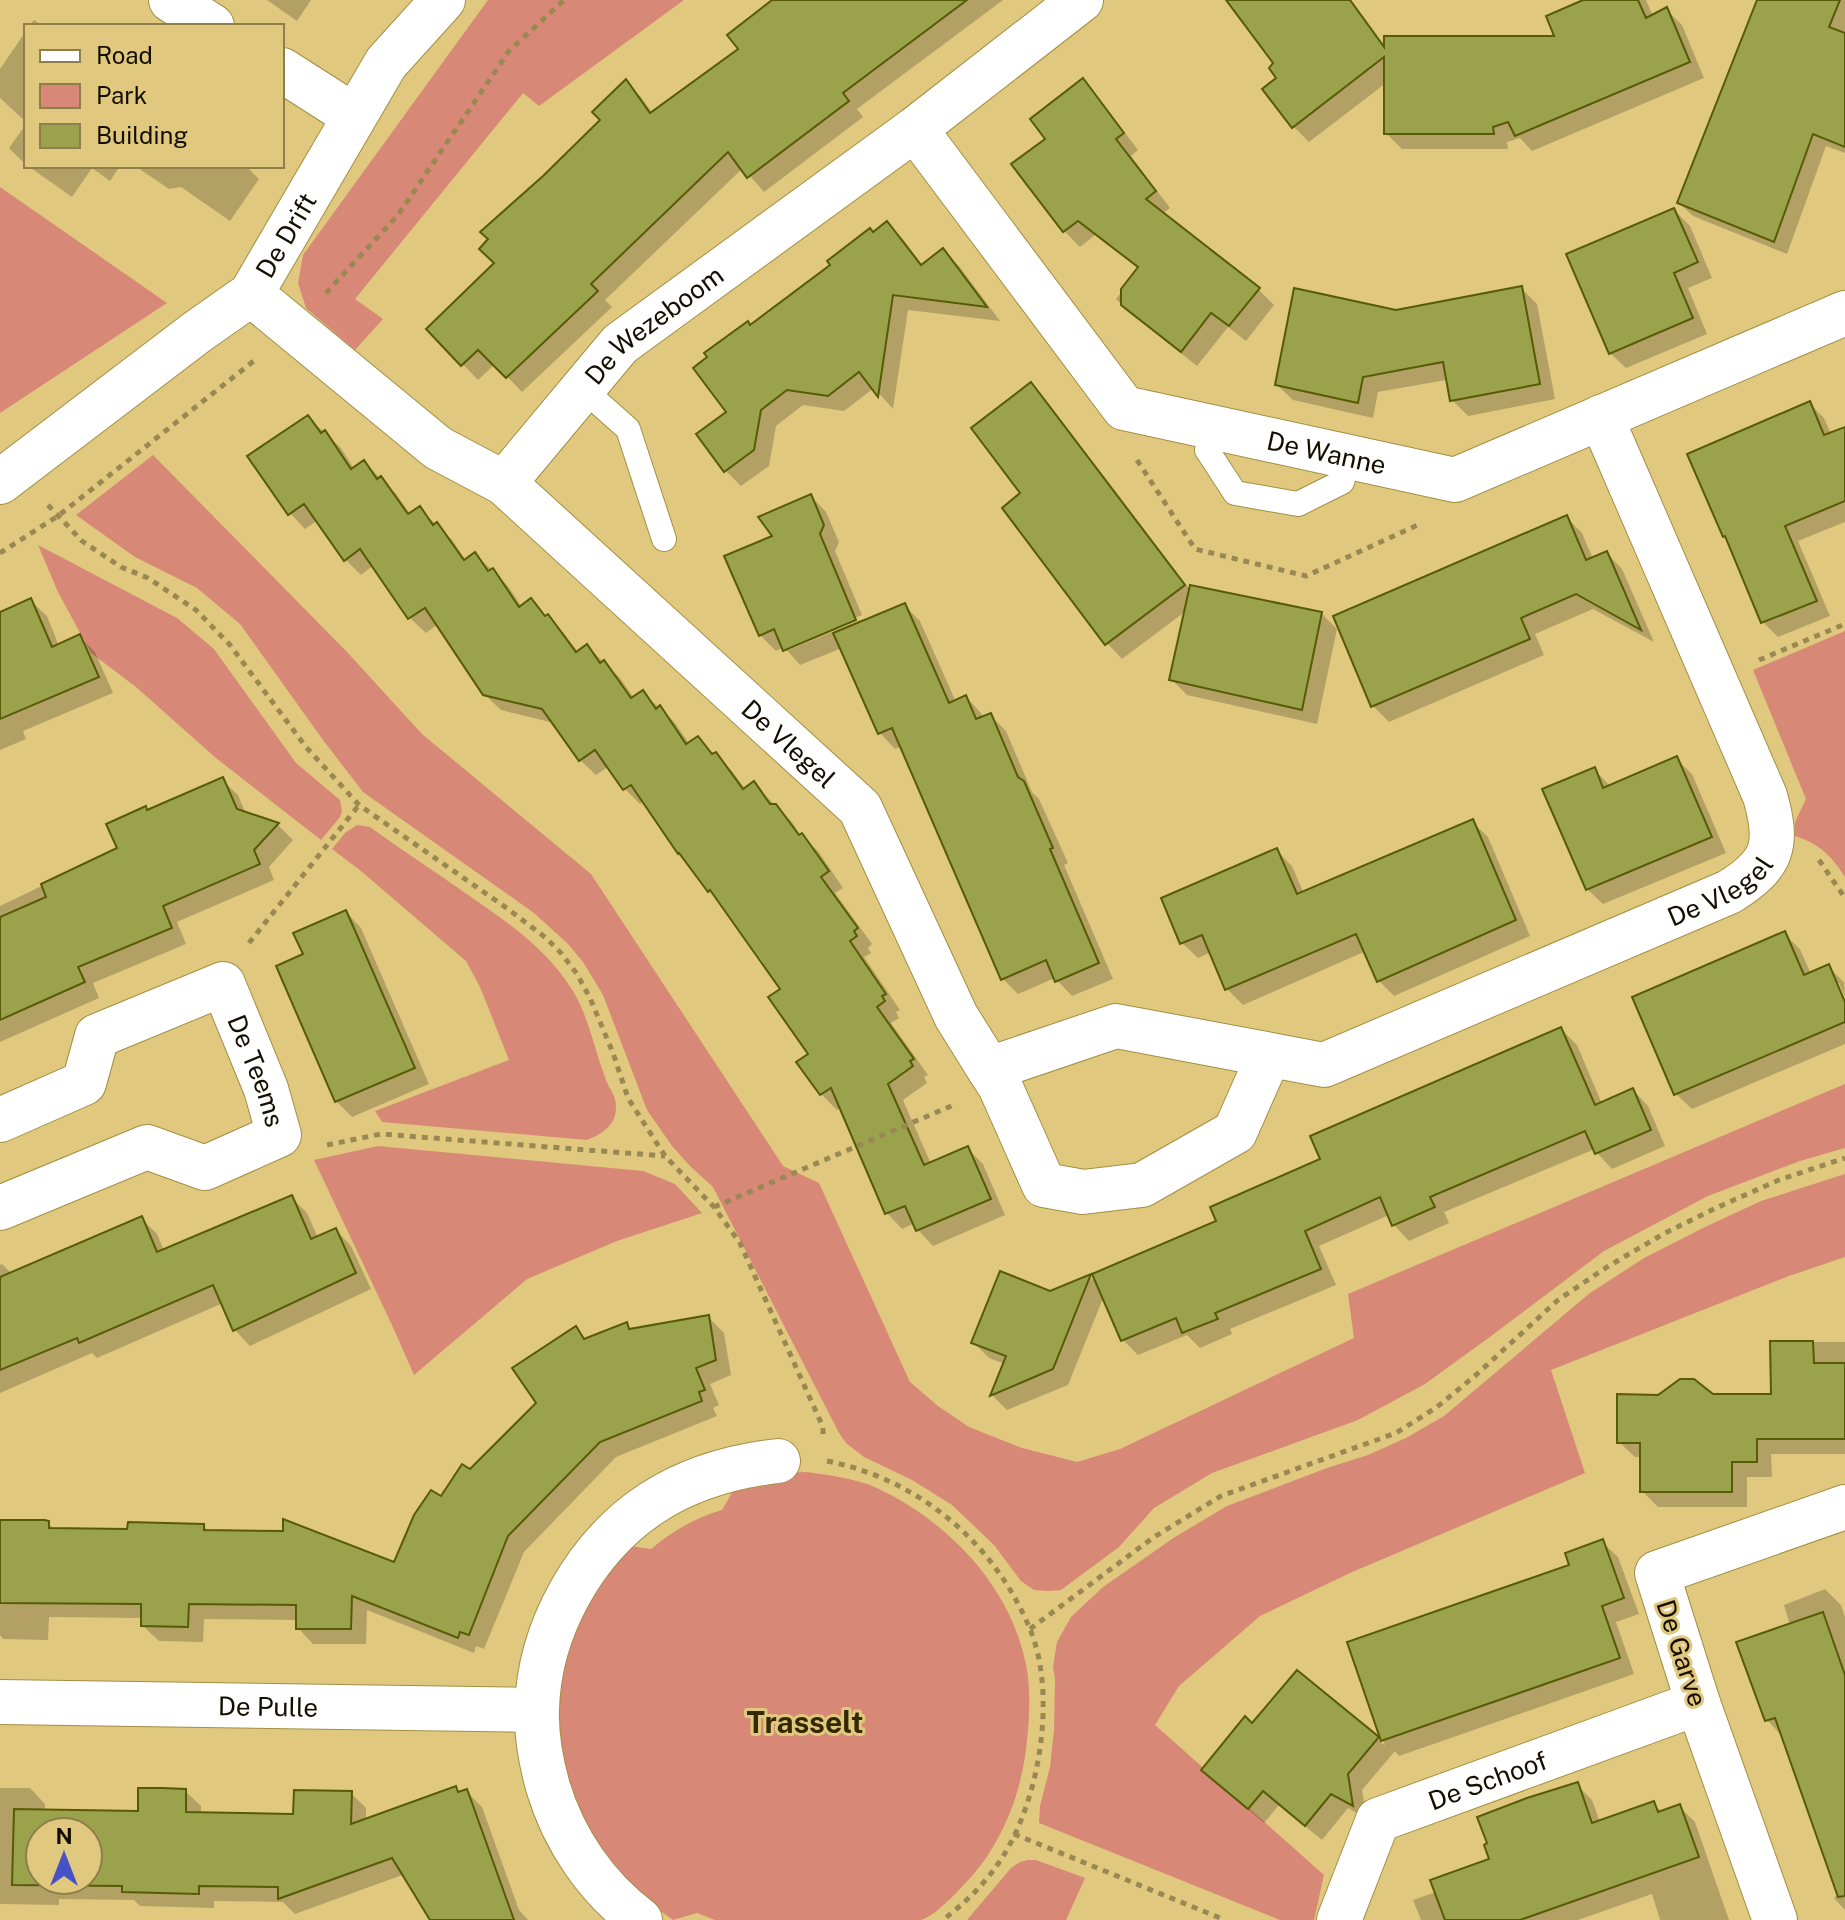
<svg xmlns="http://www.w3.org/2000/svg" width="1845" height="1920" font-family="'Public Sans',sans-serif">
<rect width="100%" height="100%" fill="#e0c97e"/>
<g fill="#d78876">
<polygon points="488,0 684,0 539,106 523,93 355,299 383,319 355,350 306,308 298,283 303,255"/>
<polygon points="0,187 167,303 0,413"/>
<polygon points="153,455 347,652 422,734 591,874 783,1166 819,1183 910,1382 938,1406 969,1427 1022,1448 1077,1462 1120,1449 1354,1338 1348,1294 1845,1084 1845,1148 1800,1161 1708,1196 1604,1251 1487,1339 1425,1384 1358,1420 1212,1473 1154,1508 1119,1547 1061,1590 1048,1591 1034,1590 1021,1581 994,1545 952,1505 912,1480 864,1457 846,1443 839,1433 713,1187 690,1166 672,1146 647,1110 603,995 583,962 568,944 534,913 363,792 323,740 240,624 197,588 135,557 76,515"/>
<polygon points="38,545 177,618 214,649 296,763 340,800 342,811 340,817 321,840 216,758 136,687 91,653 58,592"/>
<path d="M1845,631V877C1832,856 1818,843 1795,836V822L1806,799L1753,670Z"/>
<path d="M357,825L370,827C403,851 437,873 471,897C510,924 547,949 573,991C589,1018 594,1048 605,1077C607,1085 613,1092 615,1099C620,1122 605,1133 587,1140L382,1122L375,1111L509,1060L480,987L466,961L361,871L332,849L345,833Z"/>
<polygon points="378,1146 643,1171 675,1184 702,1213 617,1241 527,1279 414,1375 392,1325 314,1160"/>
<polygon points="1845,1174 1845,1257 1789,1276 1551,1370 1585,1473 1350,1573 1260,1616 1179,1686 1155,1725 1324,1875 1314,1920 1280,1920 1039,1823 1040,1806 1050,1767 1054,1730 1055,1679 1053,1667 1057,1642 1071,1617 1103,1587 1175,1537 1227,1506 1327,1468 1368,1455 1406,1438 1444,1416 1590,1293 1644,1258 1705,1227 1761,1201"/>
<path d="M807,1472C828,1475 858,1479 877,1488C945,1520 1006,1581 1024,1656C1031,1682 1030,1713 1027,1740C1023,1783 1010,1822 986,1858C975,1874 938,1916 921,1920C908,1920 875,1920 860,1920C812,1920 763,1920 715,1920L697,1913L673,1920L649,1903L602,1861L558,1765L556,1678L589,1593L630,1546L651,1549C672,1531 695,1518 722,1510L733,1491L782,1483L781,1473Z"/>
<polygon points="1028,1860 1036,1860 1085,1878 1066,1920 967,1920 1011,1868 1020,1862"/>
</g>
<g fill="#0003" fill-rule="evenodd">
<polygon points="267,0 311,0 297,21"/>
<polygon points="786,0 1003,0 857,109 863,117 764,192 743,168 605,300 612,307 522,392 495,364 478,380 429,329 496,264 603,120 626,82 641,97 653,114 740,50"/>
<polygon points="1228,0 1351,0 1386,47 1557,38 1588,0 1646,0 1653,16 1666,9 1682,25 1704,78 1532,151 1520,138 1507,142 1508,149 1402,149 1386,133 1386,83 1309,142 1294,127 1265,89 1279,78 1275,63"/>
<polygon points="1760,0 1845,0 1845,153 1826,146 1787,254 1693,216 1679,203"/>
<polygon points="34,20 43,26 29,26"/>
<polygon points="26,31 26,122 0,98 0,69"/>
<polygon points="1082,81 1098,97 1138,150 1131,156 1170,208 1162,214 1258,289 1274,305 1246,341 1228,327 1197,366 1131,314 1116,299 1139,269 1095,235 1080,247 1064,231 1014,164 1048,140"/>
<polygon points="26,124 26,165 9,148"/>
<polygon points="28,166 120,166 110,181 92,168 72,197"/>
<polygon points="135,166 246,166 259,179 230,221 181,187 169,189"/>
<polygon points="1674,210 1690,226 1712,278 1688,288 1707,334 1626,368 1610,353"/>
<polygon points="887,224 903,239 923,266 943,250 959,266 1000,321 908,310 893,409 874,388 844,411 803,405 776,426 769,466 741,486 726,471 729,412 750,327"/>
<polygon points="1521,288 1537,304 1555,399 1468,416 1452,400 1446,380 1378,392 1373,418 1293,400 1277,385 1396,312"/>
<polygon points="1030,385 1046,400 1191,591 1321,613 1337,629 1317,724 1187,695 1171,679 1186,611 1122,659 1107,643 1022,494"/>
<polygon points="1809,403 1824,418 1831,434 1845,441 1845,522 1798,541 1830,616 1778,637 1763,622 1730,542 1724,536"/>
<polygon points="308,417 341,448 354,469 364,462 396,494 411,515 420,509 452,540 466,561 475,555 492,570 508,586 522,607 531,601 563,632 578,652 587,646 620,678 634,698 642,693 660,708 675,723 690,745 698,739 731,770 746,790 754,784 792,822 801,836 818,851 843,888 835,893 872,944 868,948 871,953 864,957 900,1010 896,1012 899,1018 891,1023 928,1075 924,1077 927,1083 903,1100 931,1164 967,1148 983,1164 1005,1215 933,1246 918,1230 915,1223 902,1229 887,1213 841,1106 837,1110 821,1094 810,1054 783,989 724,905 709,890 644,801 640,804 625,789 609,766 596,775 580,760 554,723 501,710 484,694 438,624 426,633 410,618 374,565 361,575 346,560 318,520 305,529 290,513"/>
<polygon points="811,496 826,512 839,542 835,551 862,615 789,646 789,650 863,619 865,622 904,605 920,621 956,702 966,697 981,713 983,718 990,715 1006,731 1032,792 1039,799 1068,863 1064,865 1113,979 1072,996 1055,978 1018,994 1003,979 902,746 895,749 880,733 842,648 800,665 784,647 776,651 760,635 775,537"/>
<polygon points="1566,517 1582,533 1593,559 1607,553 1622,569 1654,642 1593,609 1535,634 1544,655 1389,722 1373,706"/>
<polygon points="31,601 47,616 59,646 80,637 95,652 113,693 23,731 26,739 0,750 0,614"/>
<polygon points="1676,759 1692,774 1726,853 1603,904 1587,889 1594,769 1611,787"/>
<polygon points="222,780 238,795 246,814 278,825 293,840 269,867 274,880 177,922 186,944 93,983 99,998 0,1042 0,906 119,849 148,812"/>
<polygon points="1472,822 1488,837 1530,936 1394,996 1378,980 1366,951 1243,1005 1227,989 1211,952 1198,958 1182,943 1277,851 1292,866 1304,894"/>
<polygon points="346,912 361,928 429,1084 352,1117 336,1101 305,955"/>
<polygon points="1784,934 1800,949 1811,974 1828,967 1844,982 1845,997 1839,983 1834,983 1845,1007 1845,1044 1692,1109 1676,1094"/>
<polygon points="1561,1029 1577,1045 1602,1104 1633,1090 1648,1106 1665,1146 1612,1169 1597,1153 1595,1149 1444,1212 1449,1223 1409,1241 1394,1225 1389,1215 1319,1246 1336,1285 1230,1329 1232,1334 1200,1348 1187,1335 1138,1355 1123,1340 1104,1296 1068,1385 1007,1410 992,1395 1005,1364 989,1358 973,1342 1050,1294 1090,1277 1098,1284 1219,1222 1322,1160"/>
<polygon points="291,1197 307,1213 318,1238 336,1230 351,1246 371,1289 250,1346 235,1330 223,1303 97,1358 92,1353 0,1393 0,1265 2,1264 12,1274 141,1218 157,1234 164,1251"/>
<polygon points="708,1317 724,1333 731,1375 710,1384 719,1405 713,1408 717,1416 616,1457 524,1552 484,1649 476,1646 474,1653 367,1610 366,1644 313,1644 298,1628 298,1620 204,1619 203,1642 159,1641 143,1626 143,1618 49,1617 48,1640 3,1639 0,1635 0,1522 48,1523 55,1530 129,1531 204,1526 209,1532 396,1565 442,1499 538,1403 576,1329 587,1340 626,1324 632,1330"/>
<polygon points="1772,1342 1845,1342 1845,1454 1771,1454 1772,1477 1747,1477 1747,1507 1658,1507 1642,1491 1642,1457 1635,1457 1619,1442 1712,1396 1773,1396"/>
<polygon points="1602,1542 1618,1557 1639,1614 1616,1622 1634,1674 1399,1756 1395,1751 1362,1790 1367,1819 1348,1808 1322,1840 1279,1805 1264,1823 1219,1785 1204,1770 1252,1726 1377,1738 1385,1746 1350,1643 1572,1566"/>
<polygon points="1825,1589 1841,1605 1845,1617 1845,1910 1834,1898 1839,1893 1782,1736 1767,1720 1790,1625 1784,1605"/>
<polygon points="1577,1785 1592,1800 1600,1822 1653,1803 1663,1813 1680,1807 1695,1822 1729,1920 1660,1920 1652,1894 1578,1920 1421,1920 1413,1900 1436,1892 1491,1860"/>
<path d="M0,1788H30L45,1804V1812L140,1813L185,1791L201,1806V1814L295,1816L351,1793L366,1808V1820L455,1788L461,1793L466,1791L482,1807L519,1910L528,1920H432L405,1874L295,1914L283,1902L214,1901V1908L140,1906L134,1900L59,1899V1905L0,1904ZM40,1832H88V1880H40Z"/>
</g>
<g fill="#9ba24c" stroke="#575b06" stroke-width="2" fill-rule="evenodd">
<polygon points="772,0 967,0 843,93 849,101 747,178 728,152 591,284 598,291 506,378 478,350 461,366 426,329 494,263 479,249 488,239 480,232 543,176 600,120 592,112 626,79 650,113 738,49 727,35"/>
<polygon points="1226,0 1350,0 1384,47 1384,36 1554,36 1546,16 1583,0 1638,0 1646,18 1667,7 1690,62 1515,136 1508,122 1493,127 1494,134 1384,134 1384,57 1292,128 1262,89 1276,78 1269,68 1273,63"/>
<polygon points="1757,0 1840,0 1829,27 1845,33 1845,147 1813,134 1774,242 1677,203"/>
<polygon points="1083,78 1124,133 1116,139 1156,191 1146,199 1260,288 1229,326 1211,313 1181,352 1121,305 1121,289 1138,267 1078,221 1063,232 1011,164 1045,139 1030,119"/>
<polygon points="1674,208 1698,262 1674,273 1693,318 1609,354 1566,254"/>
<polygon points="887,221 921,265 943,248 987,307 893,295 878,397 859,372 828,396 787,390 761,410 754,450 724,472 696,434 726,412 693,368 707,357 704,353 748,321 750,325 830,265 827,261 870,228 873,232"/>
<polygon points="1522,286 1540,384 1450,401 1443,362 1363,377 1358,403 1275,385 1294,288 1396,310"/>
<polygon points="1031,382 1185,585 1105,645 1002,508 1020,493 971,428"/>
<polygon points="1810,401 1824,435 1845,427 1845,501 1785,526 1817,601 1761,623 1725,536 1723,537 1687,454"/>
<polygon points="308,415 321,433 325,430 351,469 364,460 377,479 381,476 408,514 420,506 433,525 437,522 464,560 475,552 488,571 493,568 519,607 531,598 545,616 548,614 576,652 587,644 600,663 604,660 631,698 643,690 656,709 660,705 686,744 698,736 712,754 716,752 743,789 754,781 770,804 776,804 799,835 802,833 829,871 821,877 858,928 854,931 857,936 850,941 886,994 882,996 885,1001 877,1007 914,1059 910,1061 913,1066 888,1084 924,1165 968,1146 991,1199 916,1231 905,1206 885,1214 831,1088 820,1095 796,1062 808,1054 768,997 780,989 710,890 708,892 679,853 678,854 631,785 623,790 595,750 579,761 542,709 483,695 425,608 408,619 360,549 344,561 304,504 288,515 247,456"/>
<polygon points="811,494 824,525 820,534 856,620 783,651 774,629 759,636 724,556 772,536 758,517"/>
<polygon points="1567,515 1586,560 1607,551 1641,630 1576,594 1521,618 1530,639 1371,707 1333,616"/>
<polygon points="1190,585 1322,612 1302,710 1169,680"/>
<polygon points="31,598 52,647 80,634 99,677 0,719 0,612"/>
<polygon points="905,603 949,703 966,695 976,719 991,713 1018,777 1024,781 1053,848 1050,849 1099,963 1055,982 1046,960 1001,980 892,728 878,734 833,633"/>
<polygon points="1677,756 1712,837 1586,890 1542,789 1595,767 1603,788"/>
<polygon points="223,777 237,809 279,823 254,850 260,864 163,906 172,928 78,967 85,982 0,1020 0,917 46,897 41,884 117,848 106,824 146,806 147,810"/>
<polygon points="1473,819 1516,920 1377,982 1356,934 1225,990 1202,935 1180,944 1161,898 1277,848 1297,894"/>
<polygon points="346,910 415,1068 335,1102 276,966 303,954 293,933"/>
<polygon points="1785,931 1804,975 1829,964 1845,1002 1845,1022 1674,1095 1632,997"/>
<polygon points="1561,1027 1595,1105 1633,1088 1651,1130 1595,1154 1585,1131 1430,1197 1435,1207 1392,1226 1380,1197 1305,1231 1321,1269 1215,1313 1218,1319 1182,1333 1176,1318 1121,1341 1092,1274 1216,1221 1210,1207 1320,1159 1310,1136"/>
<polygon points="292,1195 311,1239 336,1228 356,1273 233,1331 213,1285 79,1343 77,1338 0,1370 0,1277 142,1216 157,1252"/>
<polygon points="1000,1271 1050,1291 1091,1274 1053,1369 990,1396 1006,1356 971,1343"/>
<polygon points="709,1315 716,1360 696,1368 705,1390 699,1392 702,1401 600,1442 508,1536 469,1635 460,1632 458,1638 352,1596 351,1629 296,1629 296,1605 189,1604 188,1627 141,1626 141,1604 0,1603 0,1520 45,1520 49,1521 49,1528 127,1529 128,1522 204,1524 204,1530 283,1531 283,1519 394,1562 414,1515 431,1490 441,1496 462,1464 470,1469 536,1403 512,1368 576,1326 584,1339 627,1322 629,1329"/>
<polygon points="1770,1341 1813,1341 1814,1363 1845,1363 1845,1439 1757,1439 1757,1462 1732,1462 1732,1492 1640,1492 1640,1443 1617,1443 1617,1394 1658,1395 1680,1379 1694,1379 1713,1394 1771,1394"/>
<polygon points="1603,1539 1624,1598 1602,1606 1620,1658 1381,1741 1347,1642 1569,1565 1565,1553"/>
<polygon points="1823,1612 1845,1675 1845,1896 1838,1897 1775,1718 1765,1721 1736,1642"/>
<polygon points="1297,1670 1379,1737 1348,1774 1353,1806 1331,1794 1305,1826 1263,1791 1248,1809 1201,1770 1245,1716 1252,1723"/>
<polygon points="1578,1782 1592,1823 1654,1801 1658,1812 1680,1804 1699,1857 1520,1920 1445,1920 1430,1880 1489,1859 1484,1845 1487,1843 1477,1817 1527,1798"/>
<path d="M456,1786L458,1792L467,1789L514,1920H430L392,1858L278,1899V1887L199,1886V1894L122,1892V1886L12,1885L14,1809L138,1811V1788H162L186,1789V1812L293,1814L294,1790L352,1791L351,1824ZM40,1832H88V1880H40Z"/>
</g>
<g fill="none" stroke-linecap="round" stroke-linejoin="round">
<defs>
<g id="service">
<polyline points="583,389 628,429 664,539"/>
<polyline points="1214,427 1207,450 1235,493 1298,504 1342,482 1350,456"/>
</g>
<g id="minor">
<polyline points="171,0 212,26"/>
<polyline points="282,70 354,116"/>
<path id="s1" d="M915,129L1124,408L1455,480L1845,313"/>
<path id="s2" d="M251,294L438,448L504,483L620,344L915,129L1081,0"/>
<path id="s3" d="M504,483L860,808L956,1016L989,1069L1116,1026L1324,1065L1729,892C1774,864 1779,845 1765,796L1601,417"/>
<polyline points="989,1069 1000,1086 1044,1185 1083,1192 1142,1185 1235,1132 1269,1055"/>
<path id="s4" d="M0,1120L84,1083L97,1036L223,984L266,1089L279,1135L205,1168L147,1147L0,1208"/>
<path id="s5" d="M0,1702L537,1710"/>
<path d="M640,1920C596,1887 564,1840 548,1787C541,1762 536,1735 537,1709C539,1629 585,1547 652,1503C689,1479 734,1466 778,1461"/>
<path id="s6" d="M1339,1920L1378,1820L1698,1703"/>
<polyline points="1775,1920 1698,1703 1657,1573 1845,1507"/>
</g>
<g id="tertiary">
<path id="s7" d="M0,482L197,332L251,294L386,63L443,0"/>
</g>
</defs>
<use href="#service" stroke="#a48e44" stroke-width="26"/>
<use href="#minor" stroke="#a48e44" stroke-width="46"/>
<use href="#tertiary" stroke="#a48e44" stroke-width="46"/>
<g stroke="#998852" stroke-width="5" stroke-dasharray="6 6" stroke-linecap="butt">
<polyline points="326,293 398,215 509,51 564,0"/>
<polyline points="1137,460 1195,549 1306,576 1420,524"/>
<polyline points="48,505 82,541 121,567 148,578 196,610 230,645 306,747 359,805 508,909 546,938 561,953 577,974 590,998 613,1053 628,1098 640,1117 665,1156 714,1207 740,1243 823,1427 823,1438"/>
<polyline points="0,553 58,516 255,360"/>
<polyline points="1759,660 1845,624"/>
<polyline points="1819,860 1845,898"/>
<polyline points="249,943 359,805"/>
<polyline points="327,1145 381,1134 665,1156"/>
<polyline points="714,1207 956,1104"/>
<path d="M827,1461C918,1479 994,1542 1030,1629C1058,1697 1039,1809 995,1868C981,1888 962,1905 943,1920"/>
<polyline points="1030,1629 1154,1537 1221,1496 1396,1433 1437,1407 1476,1375 1558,1300 1607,1267 1665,1233 1718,1207 1779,1180 1845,1158"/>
<polyline points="1014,1834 1225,1920"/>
</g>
<use href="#service" stroke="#fff" stroke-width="24"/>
<use href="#minor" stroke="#fff" stroke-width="44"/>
<use href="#tertiary" stroke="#fff" stroke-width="44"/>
</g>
<g text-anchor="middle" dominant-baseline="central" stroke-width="6" stroke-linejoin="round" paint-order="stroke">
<g font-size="26" fill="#150e00" stroke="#e0c97e">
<text stroke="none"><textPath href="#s7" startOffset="382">De Drift</textPath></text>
<text stroke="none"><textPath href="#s2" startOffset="536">De Wezeboom</textPath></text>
<text stroke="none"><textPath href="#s1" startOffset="556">De Wanne</textPath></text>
<text stroke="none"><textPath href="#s3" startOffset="386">De Vlegel</textPath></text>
<text stroke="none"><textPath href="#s3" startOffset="1552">De Vlegel</textPath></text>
<text stroke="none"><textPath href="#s4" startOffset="370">De Teems</textPath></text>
<text transform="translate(1682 1653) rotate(72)">De Garve</text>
<text stroke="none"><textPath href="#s5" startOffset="268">De Pulle</textPath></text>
<text stroke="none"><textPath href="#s6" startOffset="224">De Schoof</textPath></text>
</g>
<g font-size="30" font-weight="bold" fill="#342800" stroke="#e0c97e">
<text x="805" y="1722">Trasselt</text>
</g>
</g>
<rect x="24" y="24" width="260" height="144" fill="#e0c97e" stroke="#8f7e4c" stroke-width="2"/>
<rect x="40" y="50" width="40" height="12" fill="#ffffff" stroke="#8f7e4c" stroke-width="2"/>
<text x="96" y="64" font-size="24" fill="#150e00">Road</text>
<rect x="40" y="84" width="40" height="24" fill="#d78876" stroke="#8f7e4c" stroke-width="2"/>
<text x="96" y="104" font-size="24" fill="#150e00">Park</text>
<rect x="40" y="124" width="40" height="24" fill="#9ba24c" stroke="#8f7e4c" stroke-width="2"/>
<text x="96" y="144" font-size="24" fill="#150e00">Building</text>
<g transform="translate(64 1856)"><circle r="38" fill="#e0c97e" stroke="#8f7e4c" stroke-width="2"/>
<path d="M0-6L14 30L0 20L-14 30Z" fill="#4552c6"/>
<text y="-12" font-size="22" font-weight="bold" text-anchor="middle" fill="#150e00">N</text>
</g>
</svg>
